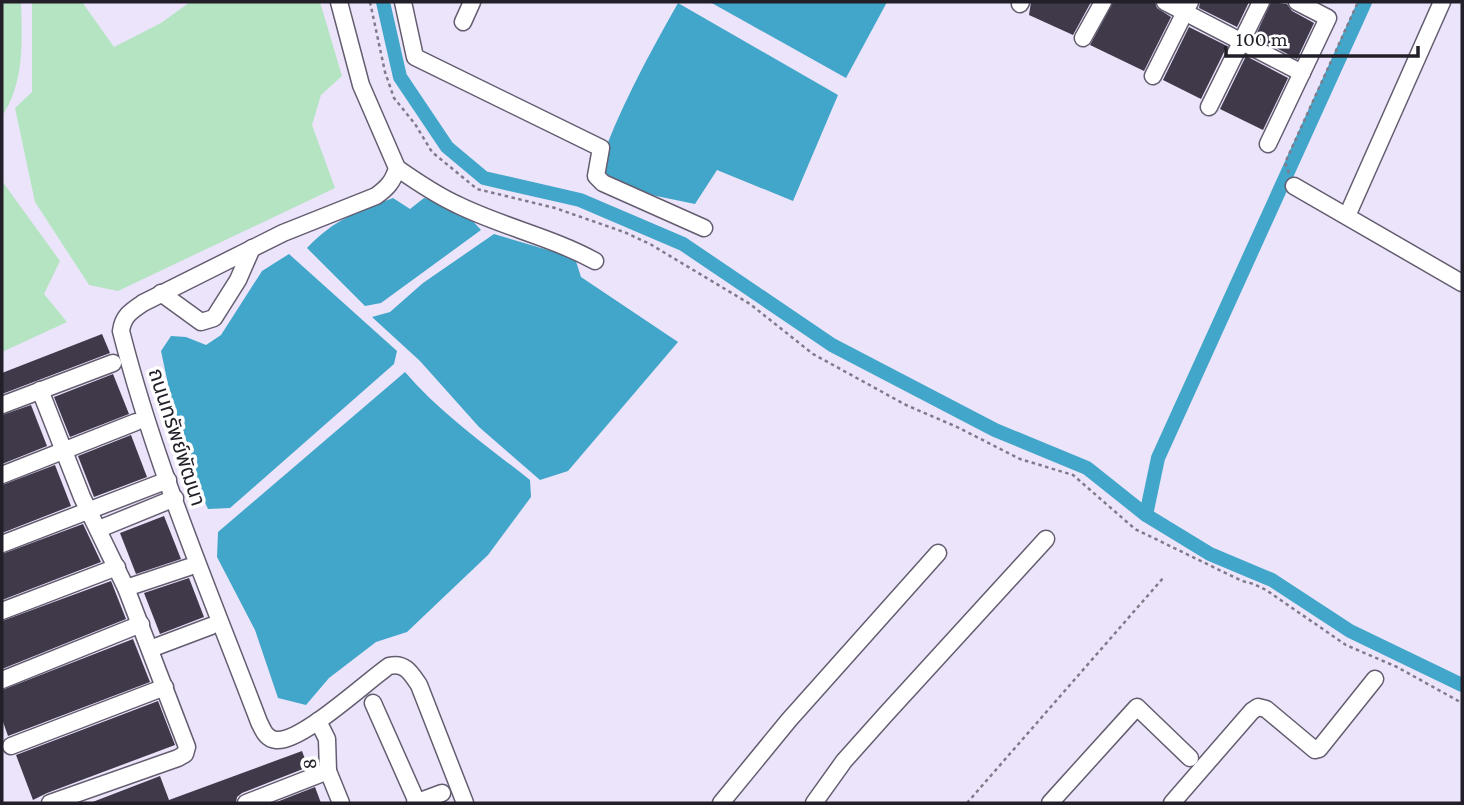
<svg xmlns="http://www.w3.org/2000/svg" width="1464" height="805" font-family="'Crimson Pro','Noto Sans Thai',serif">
<rect width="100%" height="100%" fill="#ece4fb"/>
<g fill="#b4e4c2">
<path d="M2,2H21C22,41 25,82 2,116Z"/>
<polygon points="32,2 82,2 114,47 161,23 190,2 320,2 342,76 321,95 312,125 335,188 118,291 89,285 35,202 15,108 32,92"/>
<polygon points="2,181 60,261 44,294 67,322 2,352"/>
</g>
<g fill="#41a6c9">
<polygon points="710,2 887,2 846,78"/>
<path d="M678,3L838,95L793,201L717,170L695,204L637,192L598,169C618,111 648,56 678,3Z"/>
<path d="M393,198L410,209L424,198L458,205L481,230L381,303L365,306L307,248C335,219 356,212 393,198Z"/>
<polygon points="494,234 575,258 581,277 678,342 568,471 540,480 479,427 420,361 372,317 390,312 423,283"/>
<polygon points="289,254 397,351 394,364 230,508 208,509 156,396 169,389 161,351 171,336 186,337 206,345 221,335 262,271"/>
<path d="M405,372C441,414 487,446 530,480L531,497L488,555L407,632L376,642L329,678L306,705L278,698L255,630L217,557L218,532Z"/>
</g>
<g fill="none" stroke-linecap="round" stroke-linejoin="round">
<g stroke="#41a6c9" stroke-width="14">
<polyline points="383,2 400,77 447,147 484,178 580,200 683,244 832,345 995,430 1087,468 1146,515 1210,554 1272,580 1350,631 1462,685"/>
<polyline points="1146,515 1158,458 1365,2"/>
</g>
</g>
<g fill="#3f394a">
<polygon points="1031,2 1091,2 1073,35 1029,15"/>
<polygon points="1113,2 1155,2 1157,8 1171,17 1144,71 1090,45"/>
<polygon points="1200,2 1249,2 1237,27 1199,8"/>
<polygon points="1271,2 1287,4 1292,11 1314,23 1297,59 1255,37"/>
<polygon points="1189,27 1227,46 1201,99 1163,80"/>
<polygon points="1246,56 1288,78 1263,130 1220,109"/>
<polygon points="102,334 110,353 2,394 2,373"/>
<polygon points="113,374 129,414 70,437 54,397"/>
<polygon points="31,405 47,446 2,464 2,415"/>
<polygon points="131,435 147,477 94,497 78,456"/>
<polygon points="55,465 71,506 2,533 2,485"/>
<polygon points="164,516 181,559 136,574 120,533"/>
<polygon points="83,524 101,562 2,600 2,554"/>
<polygon points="189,578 204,617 160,634 144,593"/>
<polygon points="111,581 126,619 2,669 2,621"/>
<polygon points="133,639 150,682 8,736 2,719 2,690"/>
<polygon points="158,701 175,745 47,793 33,800 16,755"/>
<polygon points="302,751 308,767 242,793 237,797 236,803 90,803 160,776 169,800"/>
<polygon points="315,787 321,803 274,803"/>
</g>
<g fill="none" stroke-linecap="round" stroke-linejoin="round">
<defs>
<g id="minor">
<path d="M339,2L361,85L397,168C393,182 387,188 376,196L283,233L143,303C131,311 123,316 121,331C155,465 210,593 259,722C263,730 266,739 276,740C301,743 367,681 389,666C405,662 411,673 419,685L465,803"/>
<polyline points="403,2 415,57 601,148 596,176 603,183 704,228"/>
<polyline points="1165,2 1302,73"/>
<polyline points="1020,4 1021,2"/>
<polyline points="463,22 472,2"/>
<polyline points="1083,38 1103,2"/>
<polyline points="1153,76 1190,2"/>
<polyline points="1209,107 1261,2"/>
<polyline points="1268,144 1328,18 1297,2"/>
<path d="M397,168C417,182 436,195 458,205C503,227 551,237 595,261"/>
<polyline points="1294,186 1462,283"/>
<polyline points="1347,216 1442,2"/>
<polyline points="161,293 201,322 214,318 238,280 252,248"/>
<polyline points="40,390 82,497 126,588 187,747 185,754 178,758 50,803"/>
<polyline points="2,405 113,363"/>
<polyline points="2,475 136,422"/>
<polyline points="99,529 175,498"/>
<polyline points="2,544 168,480"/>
<polyline points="126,588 189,567"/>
<polyline points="2,611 117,567"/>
<polyline points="150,649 211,626"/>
<polyline points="2,680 141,624"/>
<polyline points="373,703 417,802"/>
<polyline points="318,721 327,739 328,771 341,803"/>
<polyline points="11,746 165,687"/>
<polyline points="246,803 328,771"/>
<polyline points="415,803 442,793"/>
<polyline points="721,803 789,720 938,553"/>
<polyline points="814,803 844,761 886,714 1046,539"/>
<polyline points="1050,803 1137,707 1190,758"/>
<polyline points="1172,803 1252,711 1258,707 1266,709 1315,750 1319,749 1375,679"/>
</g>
</defs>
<use href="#minor" stroke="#645d70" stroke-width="19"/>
<g stroke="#807b8b" stroke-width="2.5" stroke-dasharray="3.5 3.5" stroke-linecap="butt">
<polyline points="370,2 385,72 394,98 415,124 432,152 477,189 555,208 624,232 650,244 750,304 813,354 906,405 957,427 1020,459 1073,475 1135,529 1242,581 1254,584 1266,590 1346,645 1397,667 1462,703"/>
<polyline points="1289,173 1285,163 1358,2"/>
<polyline points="967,803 1164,577"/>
</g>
<use href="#minor" stroke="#fff" stroke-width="16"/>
</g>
<g text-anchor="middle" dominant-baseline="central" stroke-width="7" stroke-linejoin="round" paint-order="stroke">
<g font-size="21" fill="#221f28" stroke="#fff">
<text transform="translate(177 437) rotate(72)">ถนนทรัพย์พัฒนา</text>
<text transform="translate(309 764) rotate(-95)">8</text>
</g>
</g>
<rect width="1464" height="805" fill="none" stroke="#221f28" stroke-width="7"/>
<path d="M1226 46v10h192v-10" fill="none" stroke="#221f28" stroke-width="3.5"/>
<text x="1236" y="46" font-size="21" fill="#221f28" stroke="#ffffff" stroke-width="5" paint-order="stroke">100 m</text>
</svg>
